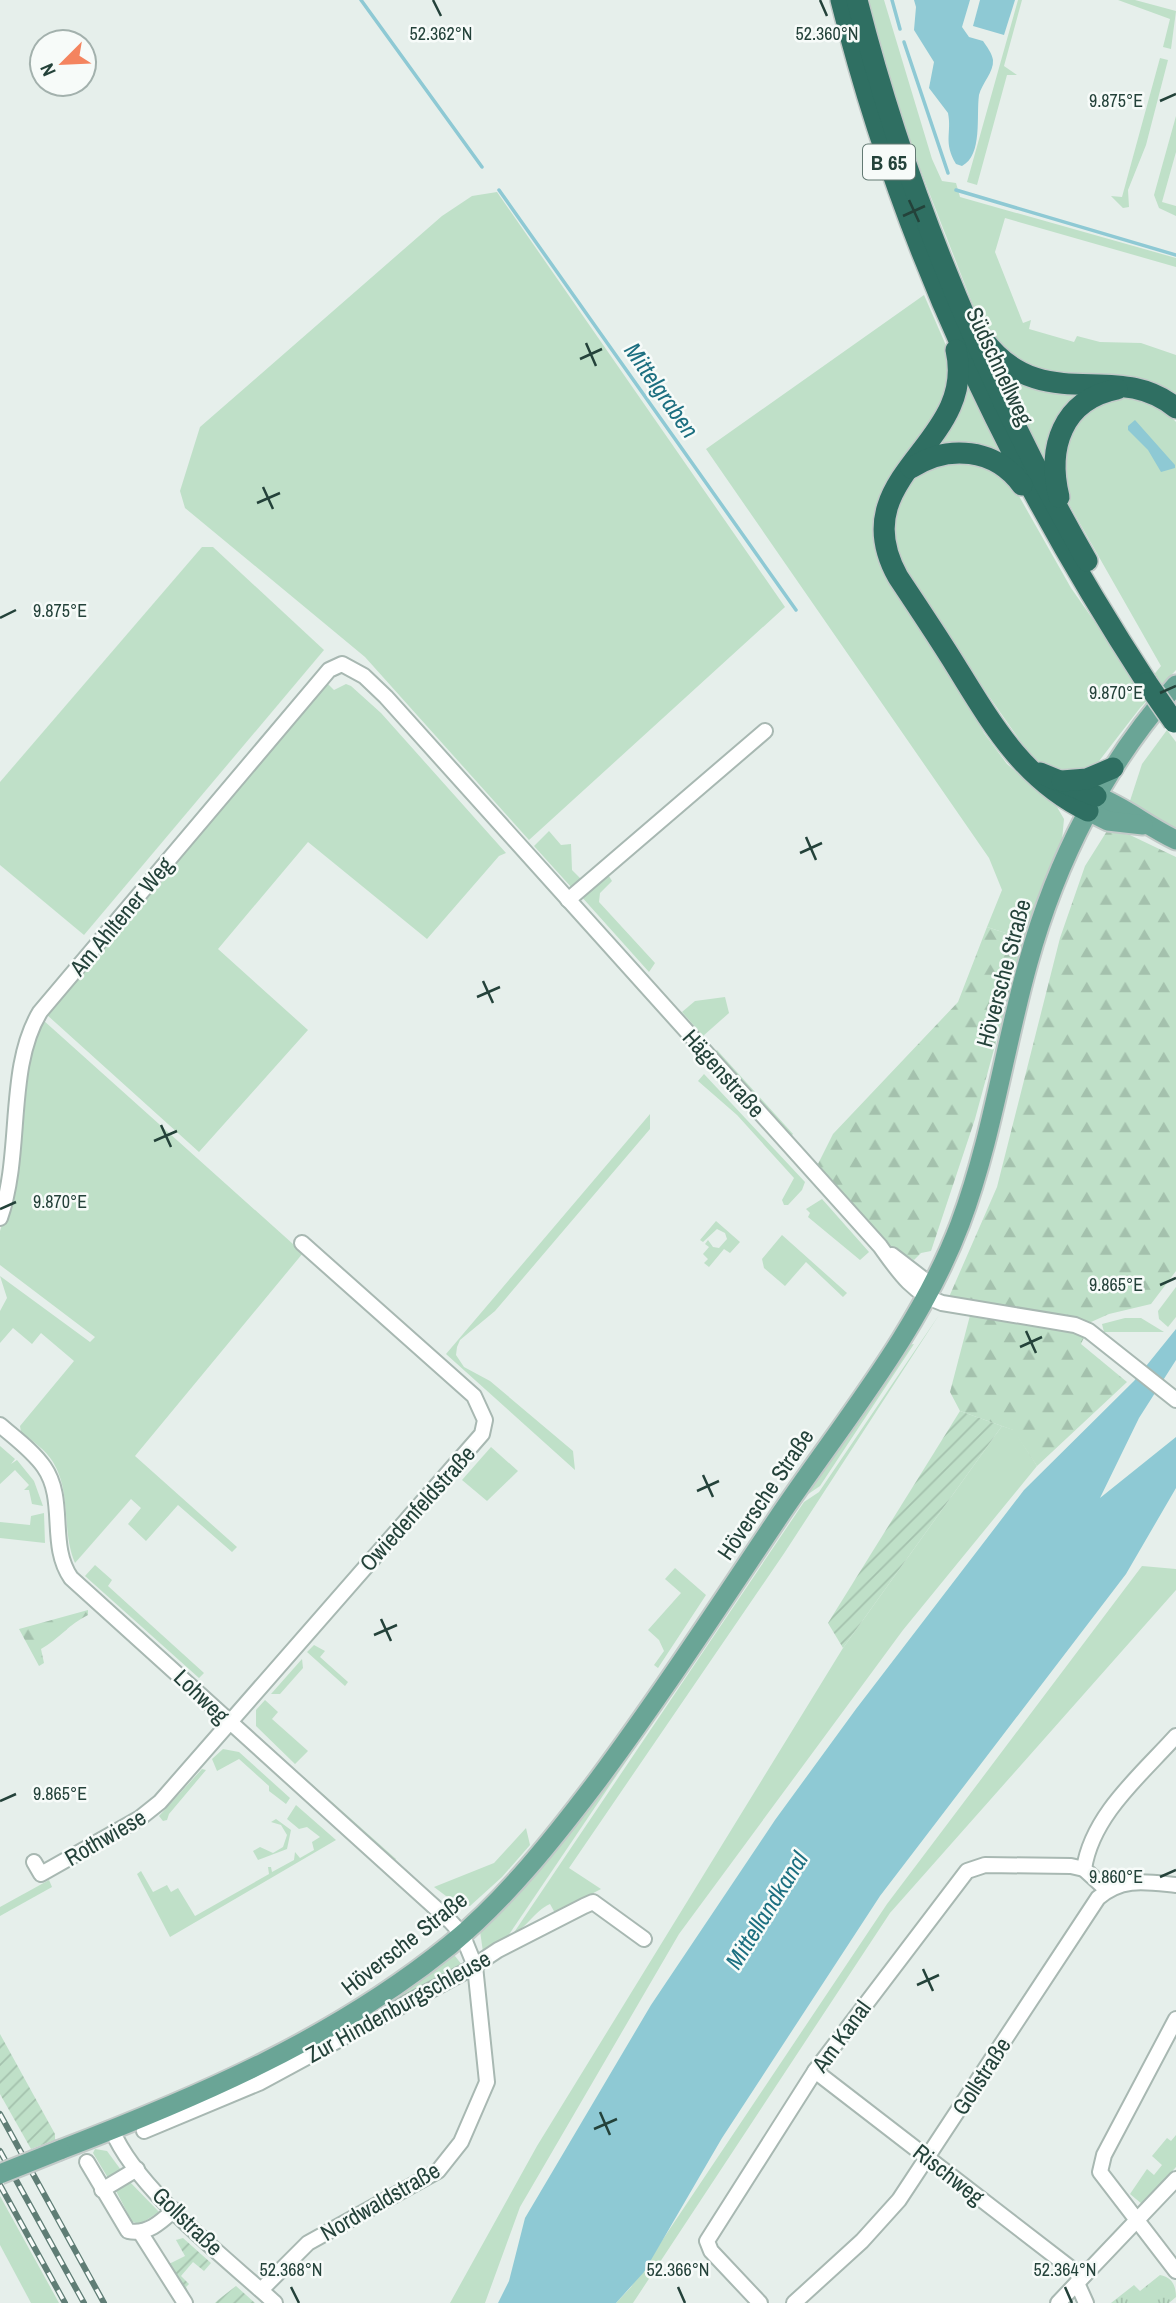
<svg xmlns="http://www.w3.org/2000/svg" width="1176" height="2303" font-family="'Archivo Narrow',sans-serif">
<defs>
<pattern id="forest-firs" width="22" height="20" patternUnits="userSpaceOnUse" patternTransform="scale(1.75)"><rect width="22" height="20" fill="#bfe0c8"/><path d="M5 1l3.5 6h-7zM16 11l3.5 6h-7z" fill="#a4c1ad"/></pattern>
<pattern id="park-tufts" width="24" height="20" patternUnits="userSpaceOnUse" patternTransform="scale(1.75)"><rect width="24" height="20" fill="#bfe0c8"/><path d="M3 7l-1-3M5 7V3M7 7l1-3M15 17l-1-3M17 17v-4M19 17l1-3" fill="none" stroke="#a4c1ad"/></pattern>
<pattern id="garden-furrows" width="10" height="10" patternUnits="userSpaceOnUse" patternTransform="scale(1.75)"><rect width="10" height="10" fill="#bfe0c8"/><path d="M-1 1l2-2M0 10L10 0M9 11l2-2" fill="none" stroke="#a4c1ad"/></pattern>
</defs>
<rect width="100%" height="100%" fill="#e6efeb"/>
<g fill="#bfe0c8">
<polygon points="864,0 884,0 932,159 942,181 956,183 960,197 1176,258 1176,267 1005,218 995,252 1023,323 1031,320 1029,329 1074,342 1077,336 1100,342 1141,343 1176,355 1176,397 1049,376 993,345 981,326 920,169 905,138"/>
<polygon points="1018,0 1022,0 1004,66 1017,75 1007,75 977,185 967,182"/>
<polygon points="1118,0 1135,0 1176,11 1171,49 1163,47 1170,19"/>
<polygon points="1160,58 1168,60 1146,145 1128,190 1129,207 1123,208 1111,196 1122,197"/>
<polygon points="1176,116 1176,152 1162,202 1176,206 1176,216 1159,208 1154,195"/>
<polygon points="497,192 785,607 529,840 365,657 185,508 180,491 200,427 442,216 472,196"/>
<polygon points="924,295 951,357 951,394 887,483 875,513 874,539 882,565 945,661 984,733 1007,764 1057,807 1064,819 1062,840 1024,939 987,927 1002,890 989,858 706,449"/>
<polygon points="999,367 1091,387 1047,471"/>
<polygon points="970,380 1004,452 995,457 928,448"/>
<path d="M1117,397C1140,398 1161,404 1176,422V670L1140,708L1096,765L1076,775L1048,769L1028,752L909,582L891,535L900,493L924,467L974,459L1011,482L1071,588L1142,689L1161,666L1066,499L1059,451L1088,407Z"/>
<polygon points="202,547 213,547 324,650 84,935 0,865 0,782"/>
<polygon points="328,684 334,690 346,684 351,686 381,713 506,853 499,856 427,939 308,842 218,949 308,1030 199,1152 46,1014"/>
<polygon points="1167,730 1176,742 1176,833 1128,807 1142,764"/>
<polygon points="549,831 561,845 571,844 572,870 582,880 572,888 534,846"/>
<polygon points="607,873 612,881 600,893 599,902 655,963 649,972 580,895"/>
<polygon points="725,997 729,1013 703,1036 682,1012 695,1001"/>
<path d="M43,1020L303,1253L135,1456L237,1547L232,1552L178,1505L146,1541L128,1524L141,1508L131,1499L75,1563C61,1530 72,1493 53,1462C46,1450 32,1441 21,1432L20,1426L74,1361L41,1333L32,1344L13,1328L0,1343V1311L7,1298L0,1276L90,1342L95,1337L0,1265V1231L19,1172L30,1051Z"/>
<polygon points="717,1050 793,1134 790,1137 714,1054"/>
<polygon points="704,1074 805,1182 802,1190 788,1205 784,1205 782,1200 794,1178 737,1115 698,1081"/>
<polygon points="650,1114 650,1129 495,1311 460,1340 457,1347 456,1355 464,1367 490,1381 573,1451 575,1470 446,1354"/>
<polygon points="822,1199 869,1252 860,1260 808,1217 810,1213 806,1209"/>
<polygon points="716,1221 740,1242 730,1253 724,1249 709,1267 704,1263 708,1259 703,1254 709,1247 705,1244 708,1240 713,1247 719,1248 727,1239 725,1233 717,1229 703,1242 700,1240"/>
<polygon points="782,1235 847,1293 843,1297 806,1262 785,1286 764,1268 762,1259"/>
<polygon points="1176,1287 1176,1317 1168,1327 1159,1319 1158,1311"/>
<path d="M939,1315L785,1552L569,1868L601,1889L555,1913L550,1904C533,1912 529,1926 513,1934L804,1502L819,1492Z"/>
<polygon points="1125,1318 1141,1318 1164,1332 1104,1332 1102,1324"/>
<polygon points="914,1344 820,1486 804,1497 733,1601 734,1595 908,1345"/>
<polygon points="1002,1426 1014,1430 1037,1466 903,1630 679,1934 520,2207 485,2303 450,2303 537,2146 843,1648"/>
<polygon points="0,1446 15,1459 11,1464 17,1460 34,1481 43,1506 32,1504 29,1490 24,1490 29,1485 15,1470 0,1484"/>
<polygon points="491,1447 518,1471 487,1501 462,1480"/>
<polygon points="44,1513 45,1543 0,1538 0,1522 30,1525 31,1516"/>
<polygon points="95,1565 112,1580 108,1586 204,1673 199,1678 85,1576"/>
<polygon points="1142,1566 1176,1569 1176,1590 890,1913 633,2303 616,2303 631,2287 887,1904"/>
<polygon points="675,1568 706,1595 658,1668 654,1665 664,1651 659,1640 648,1630 681,1593 665,1579"/>
<polygon points="725,1615 508,1936 483,1952 480,1931"/>
<polygon points="314,1645 325,1651 320,1657 348,1682 345,1686 307,1652"/>
<polygon points="302,1659 303,1668 280,1694 271,1694"/>
<polygon points="265,1700 278,1712 272,1719 308,1751 295,1764 256,1726 256,1710"/>
<polygon points="223,1749 239,1752 290,1798 286,1804 269,1791 269,1786 239,1759 217,1771 212,1759"/>
<polygon points="202,1769 206,1770 169,1814 167,1820 163,1821 159,1816"/>
<polygon points="304,1777 396,1859 394,1861 302,1779"/>
<polygon points="296,1805 336,1840 170,1937 137,1874 141,1871 153,1892 167,1885 171,1892 178,1888 195,1916 269,1874 268,1867 271,1867 272,1872 294,1860 295,1852 300,1858 314,1850 312,1842 320,1837 307,1827 299,1829 287,1819"/>
<polygon points="276,1819 291,1830 287,1849 258,1860 253,1851 260,1847 273,1853 283,1847 287,1835 281,1825 271,1822"/>
<polygon points="526,1828 530,1845 502,1877 470,1906 458,1905 434,1887 494,1863"/>
<polygon points="49,1880 52,1887 0,1916 0,1907"/>
<polygon points="455,1956 462,1965 328,2042 401,1994 448,1957"/>
<polygon points="1176,2135 1176,2167 1142,2204 1130,2194 1147,2169 1154,2175 1162,2165 1152,2156 1167,2138 1171,2141"/>
<polygon points="95,2149 107,2151 121,2170 108,2178 93,2153"/>
<polygon points="129,2181 159,2212 140,2224 125,2220 128,2214 115,2189"/>
<polygon points="0,2196 59,2303 31,2303 0,2245"/>
</g>
<g fill="url(#forest-firs)">
<polygon points="1107,831 1130,835 1176,857 1176,1271 1151,1304 1109,1314 1091,1322 1081,1344 1127,1382 1037,1466 1013,1430 960,1411 950,1392 973,1304 949,1297 997,1187 1060,938 1085,866"/>
<polygon points="987,927 1024,939 975,1119 931,1251 921,1253 914,1260 871,1234 818,1164 833,1134 958,1002"/>
<path d="M88,1610V1615C69,1624 59,1639 41,1649L44,1663L39,1666L19,1629Z"/>
</g>
<path fill="url(#park-tufts)" d="M1160,2275C1172,2277 1176,2286 1176,2297L1169,2303H1111L1134,2285L1140,2291Z"/>
<g fill="url(#garden-furrows)">
<polygon points="960,1411 1002,1426 843,1648 828,1623"/>
<polygon points="0,2034 55,2134 55,2140 31,2149 0,2094"/>
<polygon points="183,2238 211,2263 204,2271 193,2262 181,2276 189,2284 186,2287 193,2303 189,2303 169,2264 185,2256 176,2240"/>
<polygon points="236,2286 255,2303 215,2303 218,2300"/>
</g>
<g fill="#8ec9d4">
<path d="M914,0H970L962,27L969,37L983,41C987,47 992,53 993,60C994,72 982,83 979,95C976,116 983,155 962,166L956,164C943,142 952,133 948,113L929,88L934,62L914,30L916,7Z"/>
<polygon points="980,0 1015,0 1004,35 973,26"/>
<polygon points="1135,420 1175,465 1175,468 1161,472 1148,450 1128,430 1128,426"/>
<polygon points="1176,1329 1176,1360 1139,1418 1100,1498 1176,1437 1176,1488 1126,1574 880,1896 722,2138 644,2272 616,2303 498,2303 509,2281 525,2218 651,2005 775,1820 856,1709 1024,1490 1134,1381"/>
</g>
<g fill="none" stroke-linecap="round" stroke-linejoin="round">
<g stroke="#8ec9d4" stroke-width="3.5">
<polyline points="361,0 482,167"/>
<polyline points="892,0 900,29"/>
<polyline points="904,42 948,173"/>
<polyline points="499,190 796,610"/>
<polyline points="956,190 1176,255"/>
</g>
<defs>
<g id="minor">
<polyline points="568,900 765,731"/>
<path d="M0,1218C23,1153 6,1068 40,1012L329,670L342,664L364,676L386,697L880,1246C898,1271 912,1293 942,1303L1075,1325L1089,1331L1176,1400"/>
<polyline points="892,1255 931,1285"/>
<path d="M0,1425C15,1438 33,1451 44,1467C67,1500 48,1545 71,1578L450,1921L462,1934L475,1966L487,2082L461,2142L438,2171L308,2243L261,2290"/>
<polyline points="34,1862 41,1874 140,1818 160,1802 482,1434 485,1420 474,1396 302,1243"/>
<path d="M1107,1890L1084,1869C1092,1815 1141,1775 1176,1736"/>
<polyline points="1176,2019 1104,2155 1100,2172 1176,2271"/>
<polyline points="815,2071 1082,2277"/>
<path d="M112,2130C137,2190 226,2258 275,2303"/>
<polyline points="144,2131 259,2083 468,1970 498,1950 584,1906 593,1902 644,1939"/>
<path d="M87,2162L128,2231C147,2235 161,2222 174,2210"/>
<polyline points="102,2190 137,2169"/>
<polyline points="140,2232 185,2303"/>
<polyline points="1077,2283 1086,2303"/>
<polyline points="760,2303 711,2251 707,2241 815,2071 967,1871 985,1865 1071,1866 1084,1869"/>
<path d="M794,2303L862,2241L899,2200L1098,1898C1122,1877 1146,1882 1176,1885"/>
<polyline points="1058,2303 1176,2179"/>
</g>
<g id="major">
<path d="M1096,796C1125,807 1148,827 1176,840"/>
<polyline points="1088,811 1108,821 1143,825"/>
<path d="M60,2150C198,2097 334,2039 450,1945C507,1898 554,1838 598,1780C661,1695 719,1606 778,1518C842,1423 919,1332 960,1224C992,1139 1004,1049 1028,963C1056,861 1105,764 1176,685"/>
</g>
<g id="highway">
<path d="M841,0C903,248 1008,469 1147,683"/>
<path d="M857,0C907,197 986,384 1087,561"/>
<path d="M983,339C1042,418 1116,358 1176,408"/>
<path d="M956,350C978,445 841,475 898,577C916,604 934,631 951,658C989,719 1021,779 1088,811"/>
<path d="M911,468C948,444 995,448 1022,485"/>
<path d="M1059,497C1047,448 1062,400 1117,389"/>
<polyline points="1040,773 1096,796"/>
<polyline points="1062,781 1087,779 1113,768"/>
</g>
</defs>
<use href="#minor" stroke="#a8b8b2" stroke-width="18"/>
<use href="#major" stroke="#c2cac8" stroke-width="23"/>
<use href="#highway" stroke="#c2cac8" stroke-width="24"/>
<use href="#minor" stroke="#fff" stroke-width="14"/>
<use href="#major" stroke="#6aa596" stroke-width="19"/>
<use href="#highway" stroke="#2f6f62" stroke-width="21"/>
<defs>
<g id="rail">
<polyline points="0,2114 104,2303"/>
<polyline points="0,2151 84,2303"/>
<polyline points="0,2185 65,2303"/>
</g>
</defs>
<use href="#rail" stroke="#5f7d75" stroke-width="6"/>
<use href="#rail" stroke="#f7fbf9" stroke-width="3.5" stroke-dasharray="10" stroke-linecap="butt"/>
<defs>
<polyline id="major-bridge" points="0,2174 60,2150"/>
<polyline id="highway-bridge" points="1147,683 1174,722"/>
</defs>
<use href="#major-bridge" stroke="#c2cac8" stroke-width="23" stroke-linecap="butt"/>
<use href="#highway-bridge" stroke="#c2cac8" stroke-width="24" stroke-linecap="butt"/>
<use href="#major-bridge" stroke="#6aa596" stroke-width="19"/>
<use href="#highway-bridge" stroke="#2f6f62" stroke-width="21"/>
</g>
<path fill="none" stroke="#24423a" stroke-width="2.5" d="M433,0L441,16M820,0L827,16M1160,101L1176,94M909,200L919,222M903,216L925,206M586,343L596,366M580,359L602,349M263,487L273,509M257,503L280,493M0,618L16,610M1160,693L1176,686M806,837L816,860M800,853L822,843M483,981L493,1003M477,997L500,987M161,1125L171,1147M154,1141L177,1131M0,1209L16,1202M1160,1285L1176,1278M1026,1331L1036,1353M1020,1347L1042,1337M703,1475L713,1497M697,1491L719,1481M381,1619L391,1641M374,1635L397,1625M0,1801L16,1794M1160,1877L1176,1870M923,1969L933,1991M917,1985L939,1975M600,2112L610,2135M594,2129L617,2119M291,2287L299,2303M678,2287L685,2303M1065,2287L1072,2303"/>
<g text-anchor="middle" dominant-baseline="central" stroke-width="5" stroke-linejoin="round" paint-order="stroke">
<rect fill="#f7fbf9" stroke="#637a73" stroke-width="2" x="863" y="144.5" width="52" height="35" rx="5"/>
<g font-size="21" font-weight="bold" fill="#24423a">
<text x="889" y="162">B 65</text>
</g>
<g font-size="23" fill="#24423a" stroke="#f7fbf9">
<text transform="translate(1000 366) rotate(65)">Südschnellweg</text>
<text transform="translate(121 916) rotate(-50)">Am Ahltener Weg</text>
<text transform="translate(1003 973) rotate(-75)">Höversche Straße</text>
<text transform="translate(724 1073) rotate(48)">Hägenstraße</text>
<text transform="translate(765 1494) rotate(-56)">Höversche Straße</text>
<text transform="translate(417 1508) rotate(-48)">Owiedenfeldstraße</text>
<text transform="translate(202 1696) rotate(44)">Lohweg</text>
<text transform="translate(105 1837) rotate(-30)">Rothwiese</text>
<text transform="translate(404 1943) rotate(-38)">Höversche Straße</text>
<text transform="translate(398 2006) rotate(-29)">Zur Hindenburgschleuse</text>
<text transform="translate(841 2036) rotate(-54)">Am Kanal</text>
<text transform="translate(981 2076) rotate(-57)">Gollstraße</text>
<text transform="translate(949 2174) rotate(38)">Rischweg</text>
<text transform="translate(380 2201) rotate(-30)">Nordwaldstraße</text>
<text transform="translate(188 2221) rotate(44)">Gollstraße</text>
</g>
<g font-size="24" font-style="italic" fill="#1c6f80" stroke="#f7fbf9">
<text transform="translate(662 390) rotate(55)">Mittelgraben</text>
<text transform="translate(766 1910) rotate(-58)">Mittellandkanal</text>
</g>
</g>
<g font-size="18" text-anchor="middle" fill="#24423a" stroke="#f7fbf9" stroke-width="5" stroke-linejoin="round" paint-order="stroke">
<text x="441" y="40">52.362°N</text>
<text x="827" y="40">52.360°N</text>
<text x="1116" y="107">9.875°E</text>
<text x="60" y="617">9.875°E</text>
<text x="1116" y="699">9.870°E</text>
<text x="60" y="1208">9.870°E</text>
<text x="1116" y="1291">9.865°E</text>
<text x="60" y="1800">9.865°E</text>
<text x="1116" y="1883">9.860°E</text>
<text x="291" y="2276">52.368°N</text>
<text x="678" y="2276">52.366°N</text>
<text x="1065" y="2276">52.364°N</text>
</g>
<g transform="translate(63 63) rotate(246)"><circle r="33" fill="#f7fbf9" stroke="#a3b1ad" stroke-width="2"/>
<path d="M0-5L12 26L0 18L-12 26Z" fill="#f4845f"/>
<text y="-10" font-size="19" font-weight="bold" text-anchor="middle" fill="#24423a">N</text>
</g>
</svg>
